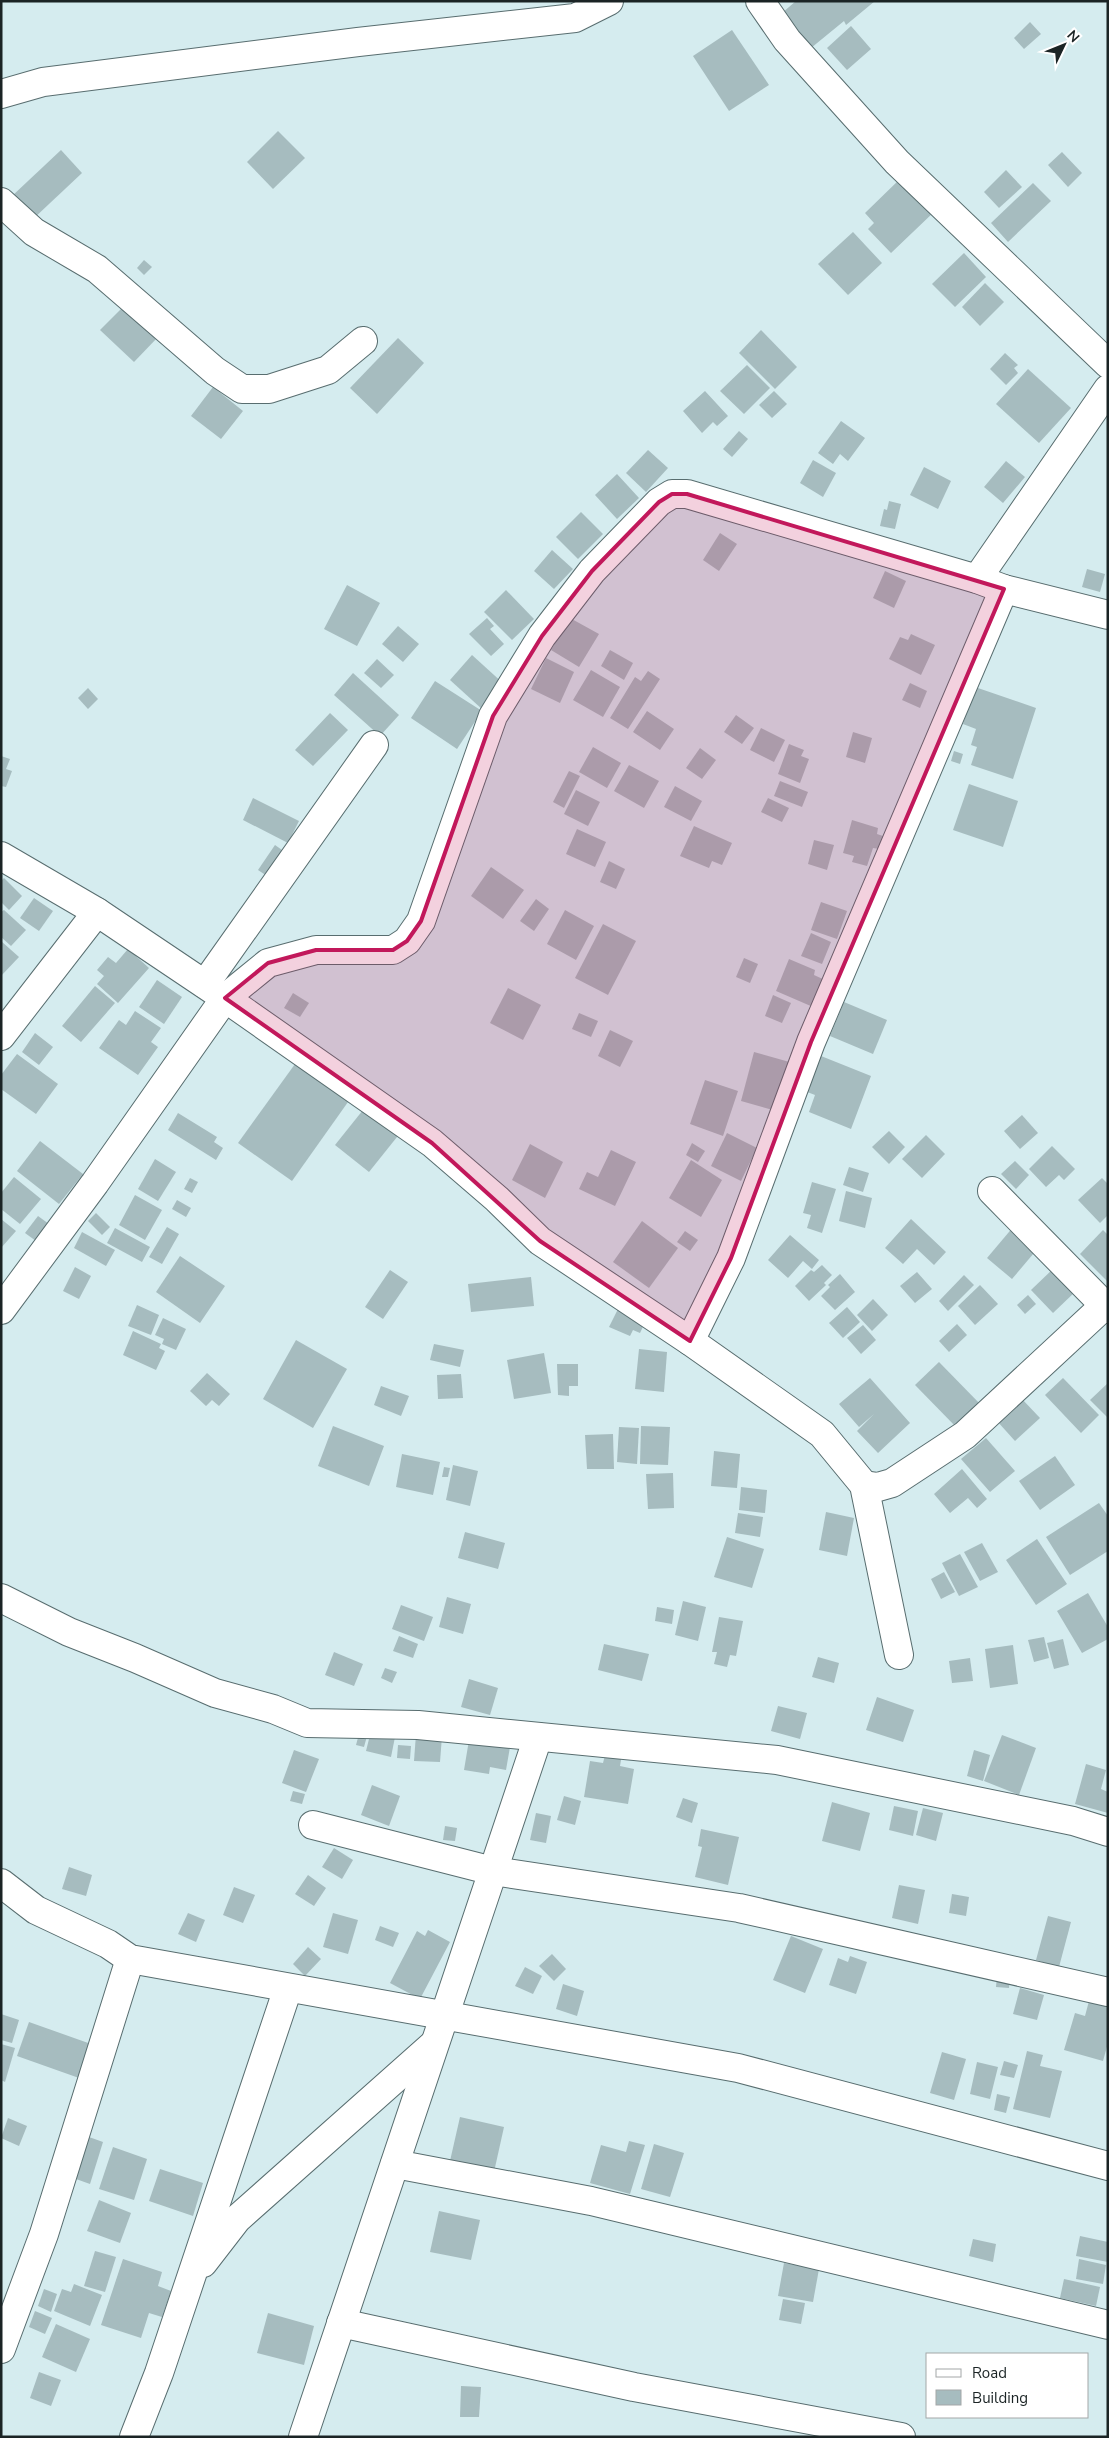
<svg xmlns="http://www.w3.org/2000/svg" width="1109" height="2438" font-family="'Nunito Sans',sans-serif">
<rect width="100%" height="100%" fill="#d5ecef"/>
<g fill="#a6bcbf">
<polygon points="796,1 875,1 846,25 844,21 811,48 782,13"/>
<polygon points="1030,22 1041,34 1024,49 1014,38"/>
<polygon points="851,26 871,49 847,70 827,48"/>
<polygon points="732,30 769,85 729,111 693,56"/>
<polygon points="278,131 305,158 273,189 247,162"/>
<polygon points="61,150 82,173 32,220 11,197"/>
<polygon points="1062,152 1082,173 1068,187 1048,165"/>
<polygon points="1006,170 1022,187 999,208 984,192"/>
<polygon points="902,177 935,211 891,253 868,229 874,223 865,213"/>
<polygon points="1033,183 1051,201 1008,242 991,223"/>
<polygon points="853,232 882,263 848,295 818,264"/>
<polygon points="964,253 986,277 955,307 932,284"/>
<polygon points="144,260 152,267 144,275 137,268"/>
<polygon points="985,283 1004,302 980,326 962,307"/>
<polygon points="125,305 158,337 134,362 100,330"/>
<polygon points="761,330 797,367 775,389 739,353"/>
<polygon points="398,338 424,363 377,414 350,388"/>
<polygon points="1005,353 1018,365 1014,368 1018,373 1006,385 990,369"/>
<polygon points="747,365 770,388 744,414 720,391"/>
<polygon points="1028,369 1071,408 1039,443 996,404"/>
<polygon points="213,387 243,411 221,439 191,416"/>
<polygon points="705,391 728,416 717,426 713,422 702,433 683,411"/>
<polygon points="774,391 787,404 772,418 759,405"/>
<polygon points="841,421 865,438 848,461 840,454 833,464 818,453"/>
<polygon points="739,431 748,439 732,457 723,449"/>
<polygon points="648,450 668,468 646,492 626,473"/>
<polygon points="813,460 836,473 823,497 800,483"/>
<polygon points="1006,461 1025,477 1003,503 984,487"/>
<polygon points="924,467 951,481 938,509 910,495"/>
<polygon points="617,474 639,498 617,519 595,495"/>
<polygon points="889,501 901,504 895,529 880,526 884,509 887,510"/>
<polygon points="581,512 603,534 578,559 556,537"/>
<polygon points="720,533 737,544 719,571 703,560"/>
<polygon points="552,550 573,569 554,589 534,571"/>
<polygon points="1087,569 1105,574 1100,592 1082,587"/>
<polygon points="885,571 906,581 894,608 873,598"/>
<polygon points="347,585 380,603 357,646 324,629"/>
<polygon points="506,590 534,619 512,640 484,612"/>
<polygon points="487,618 494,626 490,629 504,644 491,656 469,634"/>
<polygon points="570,618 599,634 579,667 551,650"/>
<polygon points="398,626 419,644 403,662 382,644"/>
<polygon points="911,634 935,645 921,675 889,659 900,637 908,640"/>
<polygon points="610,650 633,663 624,680 601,666"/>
<polygon points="472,655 505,685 483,710 450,680"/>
<polygon points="546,658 574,672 560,703 531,689"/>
<polygon points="377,659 394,675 381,688 364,673"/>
<polygon points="591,670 620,687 603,717 573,700"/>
<polygon points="648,671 660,679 628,729 610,718 635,677 641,681"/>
<polygon points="353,673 399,715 380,736 334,695"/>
<polygon points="435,681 482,711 457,749 411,718"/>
<polygon points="910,683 927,691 920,708 902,700"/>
<polygon points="975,687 1036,708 1013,779 971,765 977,747 971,745 976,729 963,724"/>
<polygon points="88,688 98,699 88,709 78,698"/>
<polygon points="647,711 674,729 660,750 633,732"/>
<polygon points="330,713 348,730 313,766 295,750"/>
<polygon points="736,715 754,728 742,744 724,732"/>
<polygon points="761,728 785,740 774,762 750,750"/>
<polygon points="853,732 872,738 865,763 846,757"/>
<polygon points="789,744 804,750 801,756 809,759 800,783 778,774"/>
<polygon points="593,747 621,763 607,788 579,772"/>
<polygon points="700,748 716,760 702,779 686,768"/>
<polygon points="954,751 963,754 960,764 951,761"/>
<polygon points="1,756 10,759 6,769 12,771 6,787 1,786"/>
<polygon points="629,765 659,781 644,808 614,791"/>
<polygon points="569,771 580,776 564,808 553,802"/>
<polygon points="780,781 808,792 802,807 774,796"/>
<polygon points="969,784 1018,801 1003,847 953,830"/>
<polygon points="675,786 702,801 691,821 664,807"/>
<polygon points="576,790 600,802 588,826 564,814"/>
<polygon points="253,798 299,821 288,843 243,820"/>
<polygon points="768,798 789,808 782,822 761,812"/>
<polygon points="852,820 878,828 877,834 883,836 879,849 873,848 867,866 852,862 854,856 843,853"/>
<polygon points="694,826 732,843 722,865 712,861 709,868 680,856"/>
<polygon points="577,829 606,842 595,867 566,854"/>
<polygon points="814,840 834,845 827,870 808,864"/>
<polygon points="275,845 289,855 273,880 258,870"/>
<polygon points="609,861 625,869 616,889 600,882"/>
<polygon points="491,867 524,890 503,919 471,896"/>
<polygon points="4,878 22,896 9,910 1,902 1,881"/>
<polygon points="34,898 53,911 39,931 20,918"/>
<polygon points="536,899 549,909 534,931 520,921"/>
<polygon points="821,902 847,911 837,939 811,930"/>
<polygon points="4,910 26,930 11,946 1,937 1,912"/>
<polygon points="565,910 594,926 576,960 547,944"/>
<polygon points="603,924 636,941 608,995 575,978"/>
<polygon points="811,933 831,942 822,964 801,956"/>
<polygon points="1,941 19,957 1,976"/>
<polygon points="128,949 149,968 118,1003 97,984 104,976 97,970 108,957 116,963"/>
<polygon points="744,958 758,964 750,983 736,977"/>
<polygon points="789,959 815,970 814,975 825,980 813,1007 776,991"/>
<polygon points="157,980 182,997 164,1024 139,1007"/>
<polygon points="95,986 115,1003 81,1042 62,1026"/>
<polygon points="508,988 541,1005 523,1040 490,1023"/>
<polygon points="293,993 309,1003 300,1017 284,1008"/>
<polygon points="773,995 791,1003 782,1023 765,1016"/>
<polygon points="844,1002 887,1020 873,1054 830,1036"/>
<polygon points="135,1011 161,1028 151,1042 158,1047 138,1075 99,1048 119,1020 126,1025"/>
<polygon points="579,1013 598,1021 591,1037 572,1029"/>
<polygon points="610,1030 633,1041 620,1067 598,1056"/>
<polygon points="35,1033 53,1047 39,1065 22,1052"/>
<polygon points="754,1052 793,1063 780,1112 741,1101"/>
<polygon points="17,1054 58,1084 36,1114 1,1089 1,1075"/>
<polygon points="816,1054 871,1076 851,1129 809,1112 815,1095 802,1090"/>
<polygon points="295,1064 348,1102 292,1181 238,1143"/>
<polygon points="705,1080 738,1091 723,1136 690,1124"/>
<polygon points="367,1105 401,1132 369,1172 335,1145"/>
<polygon points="178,1113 217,1137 214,1142 223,1148 216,1160 168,1130"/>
<polygon points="1022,1115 1038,1133 1020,1149 1004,1131"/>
<polygon points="889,1131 905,1147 889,1164 872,1147"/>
<polygon points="727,1133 757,1148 741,1181 711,1166"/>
<polygon points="926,1135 945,1154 922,1178 902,1159"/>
<polygon points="40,1141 83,1174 59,1204 17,1171"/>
<polygon points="692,1143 705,1151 698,1162 686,1155"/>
<polygon points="530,1144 563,1162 545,1198 512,1180"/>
<polygon points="1052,1146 1075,1169 1064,1180 1059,1175 1046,1187 1029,1169"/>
<polygon points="611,1150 636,1162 615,1206 579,1189 587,1172 598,1177"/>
<polygon points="155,1159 176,1172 158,1201 138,1189"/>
<polygon points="691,1160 722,1180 701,1217 669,1198"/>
<polygon points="1015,1161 1029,1175 1016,1189 1001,1174"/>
<polygon points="849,1167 869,1173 863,1192 843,1185"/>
<polygon points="14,1177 41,1199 20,1224 1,1209 1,1193"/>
<polygon points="190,1178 198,1182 192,1193 184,1189"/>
<polygon points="1102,1178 1108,1184 1108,1215 1100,1223 1078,1200"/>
<polygon points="812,1182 836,1189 822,1233 807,1228 811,1215 803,1213"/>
<polygon points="846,1191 872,1198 865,1228 839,1221"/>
<polygon points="135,1195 162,1210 145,1240 119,1225"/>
<polygon points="177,1200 191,1208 186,1217 172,1209"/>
<polygon points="96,1213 110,1227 102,1235 88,1221"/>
<polygon points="38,1216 49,1224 36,1241 25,1233"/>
<polygon points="1,1219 16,1231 1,1248"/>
<polygon points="911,1219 946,1252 934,1265 917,1249 903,1264 885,1248"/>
<polygon points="642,1221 678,1248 649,1288 613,1262"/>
<polygon points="1014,1226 1039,1247 1012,1279 987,1258"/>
<polygon points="167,1227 179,1234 162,1264 149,1257"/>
<polygon points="115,1228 150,1247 142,1262 107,1243"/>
<polygon points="1103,1230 1108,1235 1108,1282 1080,1254"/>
<polygon points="685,1231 698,1240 690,1251 677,1242"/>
<polygon points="82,1232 115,1250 106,1266 74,1248"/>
<polygon points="790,1235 819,1260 812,1269 803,1261 788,1278 768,1260"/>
<polygon points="180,1256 225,1286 200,1323 156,1292"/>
<polygon points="822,1265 832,1275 824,1283 826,1285 809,1301 795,1286 811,1270 814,1272"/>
<polygon points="75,1267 91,1276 79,1299 63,1291"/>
<polygon points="1054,1268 1076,1291 1053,1313 1031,1290"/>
<polygon points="390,1270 408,1282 383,1319 365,1307"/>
<polygon points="917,1272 932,1289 915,1303 900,1286"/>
<polygon points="840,1274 855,1292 835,1310 821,1296 830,1287 828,1285"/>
<polygon points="964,1275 974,1285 948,1311 939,1301"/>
<polygon points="531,1277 534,1306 471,1312 468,1284"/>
<polygon points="980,1285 998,1304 975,1325 958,1306"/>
<polygon points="1028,1295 1036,1304 1025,1314 1017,1305"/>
<polygon points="873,1299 888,1315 872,1331 857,1315"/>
<polygon points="621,1303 648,1316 640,1333 633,1330 630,1336 609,1327"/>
<polygon points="137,1305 159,1315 151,1335 128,1326"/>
<polygon points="847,1307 860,1322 843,1338 829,1323"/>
<polygon points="163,1318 186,1329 176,1350 162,1344 164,1339 155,1335"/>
<polygon points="957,1324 967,1335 949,1352 939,1341"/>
<polygon points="863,1325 876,1340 861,1354 847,1338"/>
<polygon points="133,1331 161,1344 159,1348 165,1351 156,1370 123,1355"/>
<polygon points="296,1340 347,1369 313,1428 263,1399"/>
<polygon points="434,1344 464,1350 460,1367 430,1360"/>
<polygon points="639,1349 667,1352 664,1392 635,1389"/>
<polygon points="544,1353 551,1393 514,1399 507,1360"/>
<polygon points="939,1362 982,1406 958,1429 915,1385"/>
<polygon points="557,1364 578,1364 578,1386 569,1386 569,1396 558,1395"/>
<polygon points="207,1373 230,1394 219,1406 212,1400 206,1406 190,1391"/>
<polygon points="461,1374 463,1398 438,1399 437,1375"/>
<polygon points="870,1378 910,1423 878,1453 857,1431 874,1414 859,1427 839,1404"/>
<polygon points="1063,1378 1099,1415 1081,1433 1045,1395"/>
<polygon points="1108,1383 1108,1418 1090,1400"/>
<polygon points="381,1386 409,1396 401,1416 374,1405"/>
<polygon points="1021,1398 1040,1418 1015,1441 997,1421"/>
<polygon points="333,1426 384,1446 369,1486 318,1466"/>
<polygon points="641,1426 670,1427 668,1465 640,1464"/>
<polygon points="619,1427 639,1428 637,1464 617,1462"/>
<polygon points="613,1434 614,1469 587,1469 585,1435"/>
<polygon points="986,1438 1015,1471 990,1492 961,1459"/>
<polygon points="714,1451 740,1454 737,1488 711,1486"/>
<polygon points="402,1454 440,1462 433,1495 396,1487"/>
<polygon points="1055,1456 1075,1485 1040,1510 1019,1481"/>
<polygon points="453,1465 478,1471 470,1506 446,1500"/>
<polygon points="444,1467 450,1468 448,1477 442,1477"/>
<polygon points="962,1469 987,1499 977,1508 968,1498 950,1513 934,1494"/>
<polygon points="673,1473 674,1508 648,1509 646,1474"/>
<polygon points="741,1487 767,1490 765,1513 739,1510"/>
<polygon points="1099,1503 1108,1516 1108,1551 1070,1575 1046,1537"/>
<polygon points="826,1512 854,1518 847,1556 819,1550"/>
<polygon points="738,1513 763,1517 760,1537 735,1533"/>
<polygon points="465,1532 505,1543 498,1569 458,1558"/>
<polygon points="727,1537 764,1549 752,1588 714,1577"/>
<polygon points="1037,1539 1067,1584 1036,1605 1006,1560"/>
<polygon points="982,1543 998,1572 980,1581 964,1552"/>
<polygon points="960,1554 978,1587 959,1596 942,1563"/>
<polygon points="944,1572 955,1592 941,1599 931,1579"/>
<polygon points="1088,1593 1108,1627 1108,1639 1082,1653 1057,1611"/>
<polygon points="447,1597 471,1604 463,1634 439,1627"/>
<polygon points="683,1601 706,1607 698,1641 675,1635"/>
<polygon points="401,1605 433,1617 424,1641 392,1629"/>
<polygon points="657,1607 674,1610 672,1624 655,1621"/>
<polygon points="719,1617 743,1621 736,1656 730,1655 727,1667 714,1664 717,1652 712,1652"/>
<polygon points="399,1636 418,1644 413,1658 393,1651"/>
<polygon points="1044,1637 1049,1658 1034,1662 1028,1640"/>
<polygon points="1063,1639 1069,1665 1054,1669 1047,1643"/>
<polygon points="604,1644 649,1654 642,1681 598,1670"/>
<polygon points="1013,1645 1018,1684 990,1688 985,1649"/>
<polygon points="334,1652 363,1664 354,1686 325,1675"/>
<polygon points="818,1657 839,1663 834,1683 812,1677"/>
<polygon points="970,1658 973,1681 952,1683 949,1661"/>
<polygon points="385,1668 397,1672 392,1683 381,1678"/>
<polygon points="469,1679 498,1688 490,1715 461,1707"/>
<polygon points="877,1697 914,1710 903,1742 866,1730"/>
<polygon points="778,1706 807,1713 800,1739 771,1731"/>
<polygon points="371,1731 395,1737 391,1757 366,1751"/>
<polygon points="359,1734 367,1736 364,1747 356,1745"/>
<polygon points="416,1734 442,1736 440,1762 414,1761"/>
<polygon points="1002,1735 1036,1748 1019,1795 984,1781"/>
<polygon points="469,1740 510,1747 506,1770 490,1767 489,1774 464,1770"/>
<polygon points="398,1745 411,1746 410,1759 397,1758"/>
<polygon points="294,1750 319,1759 306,1792 282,1783"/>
<polygon points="974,1750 990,1755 983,1781 967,1776"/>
<polygon points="606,1751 622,1754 620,1766 634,1769 628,1804 584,1797 590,1761 603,1763"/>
<polygon points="1086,1764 1106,1770 1101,1789 1108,1792 1108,1813 1075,1804"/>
<polygon points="372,1785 400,1796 389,1826 361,1815"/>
<polygon points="293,1791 305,1794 302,1804 290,1801"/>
<polygon points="564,1796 581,1801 575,1825 557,1820"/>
<polygon points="683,1798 698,1803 692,1823 676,1817"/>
<polygon points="832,1802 870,1813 860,1851 822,1841"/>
<polygon points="894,1806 918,1811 913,1836 889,1830"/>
<polygon points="923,1808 943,1813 936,1841 916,1835"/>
<polygon points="536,1813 551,1816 546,1843 530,1840"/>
<polygon points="445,1826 457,1828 455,1841 443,1840"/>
<polygon points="701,1829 739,1837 728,1885 695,1877 702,1847 698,1846"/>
<polygon points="334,1848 353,1860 342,1879 322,1867"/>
<polygon points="69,1867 92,1875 86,1896 62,1889"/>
<polygon points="308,1875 326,1888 314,1906 295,1894"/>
<polygon points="899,1885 925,1890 918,1924 892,1918"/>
<polygon points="234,1887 255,1895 243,1923 223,1915"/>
<polygon points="952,1894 969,1897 966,1916 949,1913"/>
<polygon points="188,1913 205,1920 196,1942 178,1934"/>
<polygon points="333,1913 358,1920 348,1954 323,1947"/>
<polygon points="1048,1916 1071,1922 1059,1967 1036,1960"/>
<polygon points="380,1926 399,1933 393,1947 375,1940"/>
<polygon points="428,1930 450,1942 420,1999 390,1983 417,1931 425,1936"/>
<polygon points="791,1936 823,1949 805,1993 773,1980"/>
<polygon points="308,1947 321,1959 305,1976 293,1964"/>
<polygon points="552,1954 566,1969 554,1981 539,1966"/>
<polygon points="850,1956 867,1962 856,1994 829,1985 838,1958 848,1962"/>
<polygon points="525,1967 542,1976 533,1994 515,1986"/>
<polygon points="997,1976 1010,1978 1009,1988 996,1987"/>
<polygon points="563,1984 584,1991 577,2016 556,2009"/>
<polygon points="1020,1988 1044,1995 1037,2020 1013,2014"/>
<polygon points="1089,2001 1108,2007 1108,2043 1103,2061 1064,2050 1075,2013 1085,2016"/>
<polygon points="1,2014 19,2020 12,2043 1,2040"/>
<polygon points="29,2022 91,2044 79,2078 17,2056"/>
<polygon points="1,2044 15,2048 5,2082 1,2080"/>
<polygon points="1027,2051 1043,2055 1040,2066 1062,2071 1050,2118 1013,2109"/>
<polygon points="942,2052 966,2059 954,2100 930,2093"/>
<polygon points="1004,2061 1018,2065 1014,2078 1000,2075"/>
<polygon points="977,2062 998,2067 990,2099 970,2094"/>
<polygon points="997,2094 1010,2097 1006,2113 994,2110"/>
<polygon points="460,2117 504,2127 494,2172 450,2161"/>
<polygon points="8,2118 27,2126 19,2146 1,2138"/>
<polygon points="89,2137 103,2142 90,2184 76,2179"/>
<polygon points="629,2141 645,2145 630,2194 590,2183 601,2145 626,2152"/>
<polygon points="654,2144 684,2153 670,2197 641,2189"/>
<polygon points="113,2147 147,2159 134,2200 99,2189"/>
<polygon points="160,2169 203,2183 193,2216 149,2201"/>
<polygon points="99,2200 131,2213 120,2243 87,2231"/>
<polygon points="439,2211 480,2220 471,2260 430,2252"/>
<polygon points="1080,2236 1108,2242 1108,2262 1076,2256"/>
<polygon points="973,2239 996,2244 993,2262 969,2256"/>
<polygon points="95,2251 116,2257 105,2292 84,2286"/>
<polygon points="123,2259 162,2272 158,2286 171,2291 162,2317 149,2313 141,2338 101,2325"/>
<polygon points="1079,2259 1106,2265 1103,2284 1076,2279"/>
<polygon points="784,2263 819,2269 813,2302 778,2296"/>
<polygon points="1064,2279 1100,2287 1096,2306 1060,2298"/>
<polygon points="74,2284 102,2295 90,2326 54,2311 62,2289 71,2292"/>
<polygon points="44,2289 57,2294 51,2312 38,2306"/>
<polygon points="783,2299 805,2303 801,2324 779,2320"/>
<polygon points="35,2311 52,2318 45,2334 29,2327"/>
<polygon points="268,2313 314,2326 304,2365 257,2353"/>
<polygon points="56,2324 90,2339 76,2372 42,2357"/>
<polygon points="39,2372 61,2380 51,2406 30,2398"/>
<polygon points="461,2386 481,2387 479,2417 460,2417"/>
</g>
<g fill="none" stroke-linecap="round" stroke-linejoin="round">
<defs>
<g id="minor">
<polyline points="760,1 787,40 897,162 1108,364"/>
<polyline points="1,202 34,232 97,269 215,371 242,389 269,389 328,370 363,341"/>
<polyline points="977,579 1108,389"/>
<polyline points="1,856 97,912 225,998 432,1143 497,1199 540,1241 690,1341 822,1434 864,1485 899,1655"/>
<polyline points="205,984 374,745"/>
<polyline points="1,1036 97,912"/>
<polyline points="992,1191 1108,1309"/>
<polyline points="1,1310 95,1183 225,998 268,963 316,950 393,950 407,941 421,921 493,716 542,636 592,571 659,502 672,494 687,494 977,579 1004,589 1108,615"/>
<polyline points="690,1341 731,1258 811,1042 1004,589"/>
<polyline points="864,1485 878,1487 892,1483 965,1435 1104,1306"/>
<polyline points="1,1598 69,1632 135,1658 215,1693 273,1709 307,1723 418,1725 777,1760 1073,1821 1108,1832"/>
<polyline points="313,1825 493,1871 739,1908 1108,1992"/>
<polyline points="1,1883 36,1910 108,1944 130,1959 738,2068 1108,2166"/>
<polyline points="395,2164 591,2201 1108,2325"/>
<polyline points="203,2263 237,2219 434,2044"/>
<polyline points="341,2323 634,2387 901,2437"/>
<polyline points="1,2349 44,2234 130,1959"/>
<polyline points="134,2437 159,2373 288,1988"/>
<polyline points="303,2437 538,1737"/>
</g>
<polyline id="major" points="1,94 43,82 358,42 575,18 609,1"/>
</defs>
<use href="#minor" stroke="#586d6f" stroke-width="30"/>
<use href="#major" stroke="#586d6f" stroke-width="30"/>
<use href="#minor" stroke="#fff" stroke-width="28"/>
<use href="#major" stroke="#fff" stroke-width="28"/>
</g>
<path fill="#c2185b" fill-opacity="0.2" stroke="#c2185b" stroke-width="4" stroke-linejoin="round" d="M672,494H687L1004,589L811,1042L731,1258L690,1341L540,1241L432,1143L225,998L268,963L316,950H393L407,941L421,921L493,716L542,636L592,571L659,502Z"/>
<rect width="1109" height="2438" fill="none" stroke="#1b2425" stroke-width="5"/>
<rect x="926" y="2353" width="162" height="65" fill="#ffffff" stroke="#a4a7a8"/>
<rect x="936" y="2369" width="25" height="8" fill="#ffffff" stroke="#a4a7a8"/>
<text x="972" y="2378" font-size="15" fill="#1b2425">Road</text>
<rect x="936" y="2390" width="25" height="15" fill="#a6bcbf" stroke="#a4a7a8"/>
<text x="972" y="2403" font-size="15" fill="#1b2425">Building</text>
<g transform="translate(1064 45) rotate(47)" stroke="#ffffff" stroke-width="4" paint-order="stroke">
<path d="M0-4L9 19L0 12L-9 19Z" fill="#1b2425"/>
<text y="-8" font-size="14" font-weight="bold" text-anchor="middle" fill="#1b2425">N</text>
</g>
</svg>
